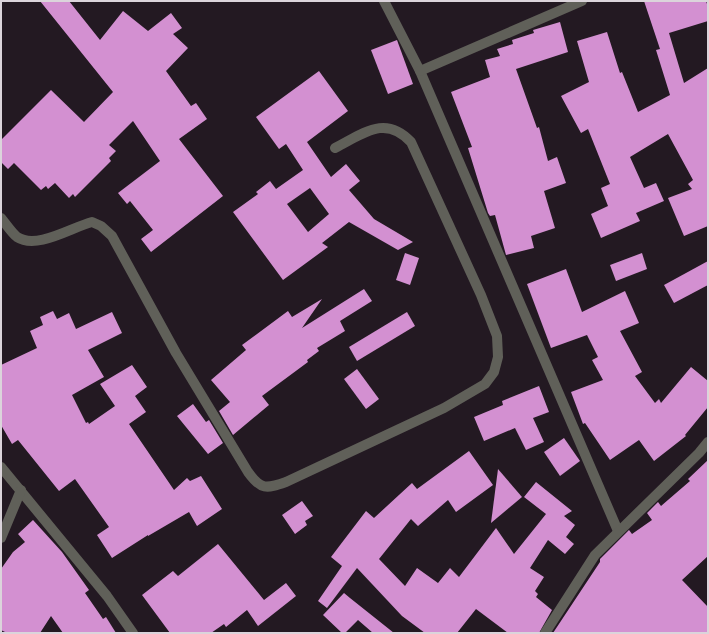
<svg xmlns="http://www.w3.org/2000/svg" width="709" height="634" font-family="Merriweather,serif">
<rect width="100%" height="100%" fill="#231922"/>
<g fill="#d390d1" fill-rule="evenodd">
<polygon points="40,1 69,1 100,40 123,11 148,31 171,13 182,28 173,34 188,48 166,71 191,106 196,103 207,119 179,139 223,196 151,252 141,239 153,230 130,201 127,204 118,193 160,161 133,121 109,145 116,151 109,158 111,161 75,197 73,194 69,198 55,183 48,189 46,186 41,190 14,163 8,169 1,162 1,140 51,90 84,122 113,92"/>
<polygon points="644,1 706,1 708,7 708,21 669,33 684,83 708,68 708,226 684,236 668,198 692,189 688,184 693,180 668,134 630,157 644,188 656,183 664,201 636,213 640,221 601,238 591,214 608,206 601,188 610,184 588,129 581,133 561,96 589,82 577,41 607,32 620,73 622,72 638,112 670,95 656,50 660,49"/>
<polygon points="560,22 568,52 516,69 537,128 539,127 548,161 557,157 566,183 544,191 555,228 531,236 534,248 506,255 495,215 490,216 488,213 468,148 472,147 451,92 490,77 485,60 500,56 497,49 513,44 512,40 534,33 533,30"/>
<polygon points="397,40 413,84 388,94 371,50"/>
<path d="M319,71L348,111L307,142L331,177L346,164L360,181L349,190L374,219L413,242L398,250L349,222L322,243L328,247L283,280L233,212L258,194L256,192L270,181L276,189L303,170L286,144L279,149L256,117ZM310,188L329,214L308,232L287,204Z"/>
<polygon points="405,253 419,258 410,285 396,280"/>
<polygon points="642,253 647,269 616,281 610,265"/>
<polygon points="708,261 708,285 674,303 664,285"/>
<polygon points="566,269 582,312 625,291 639,323 620,331 642,372 635,376 655,403 659,399 661,403 691,367 708,381 708,407 685,435 686,436 654,461 639,440 610,460 585,423 583,424 571,392 603,380 592,360 598,357 587,335 551,348 527,284"/>
<polygon points="364,289 372,301 340,321 345,331 317,348 319,351 307,360 308,362 262,396 269,405 233,435 219,411 230,402 211,380 246,350 242,345 288,311 292,317 322,299 302,328"/>
<polygon points="53,311 57,319 69,313 76,329 112,312 122,333 88,350 104,377 72,395 86,423 88,422 89,424 115,406 100,384 132,365 147,387 135,396 146,412 129,424 174,490 187,478 190,481 201,476 222,509 197,526 189,512 148,536 148,535 112,558 97,535 109,527 75,479 59,491 18,440 12,444 1,425 1,365 37,348 30,331 43,325 40,317"/>
<polygon points="407,312 415,326 357,361 349,347"/>
<polygon points="357,369 379,399 366,409 344,379"/>
<polygon points="539,386 549,412 533,418 544,442 526,450 515,428 484,441 474,417 503,405 502,401"/>
<polygon points="193,404 206,422 209,420 223,443 208,454 177,416"/>
<polygon points="564,438 580,461 560,476 544,452"/>
<polygon points="469,451 493,485 456,512 448,500 418,526 411,519 379,559 405,586 417,568 438,583 450,568 459,577 496,528 514,554 546,514 524,497 536,482 572,511 564,516 575,525 566,537 574,544 565,554 548,540 530,568 544,577 535,591 538,594 536,597 552,610 539,633 508,633 476,609 457,633 425,633 402,616 357,568 327,608 318,601 342,566 331,557 366,511 374,518 412,483 417,489"/>
<polygon points="708,460 708,556 682,580 708,607 708,633 553,633 600,562 600,559 629,530 632,534 652,520 647,513 658,502 661,506 690,481 688,479"/>
<polygon points="498,469 522,497 491,523"/>
<polygon points="302,501 313,516 305,521 307,525 295,534 282,515"/>
<polygon points="33,520 62,552 89,590 85,593 103,619 106,617 116,633 63,633 51,616 40,633 7,633 1,630 1,569 13,552 25,542 18,534"/>
<polygon points="218,544 264,600 286,583 296,596 258,626 247,610 226,627 224,624 211,633 170,633 142,595 173,571 178,576"/>
<polygon points="344,593 350,598 394,633 373,633 358,620 345,633 342,633 323,615"/>
</g>
<g fill="none" stroke-linecap="round" stroke-linejoin="round">
<g stroke="#606059" stroke-width="10">
<polyline points="384,1 420,71 618,531"/>
<polyline points="420,71 582,1"/>
<path d="M1,218C6,224 11,232 17,237C37,250 72,227 92,222L101,226L112,236L176,353L248,472C261,490 266,489 286,482L444,408L485,384L494,372L498,357L497,336L481,295L411,142C385,114 363,134 335,148"/>
<polyline points="1,467 107,596 133,633"/>
<polyline points="1,538 21,490"/>
<polyline points="545,633 595,555 699,453 708,442"/>
</g>
</g>
<rect width="709" height="634" fill="none" stroke="#dbd4db" stroke-width="4"/>
</svg>
